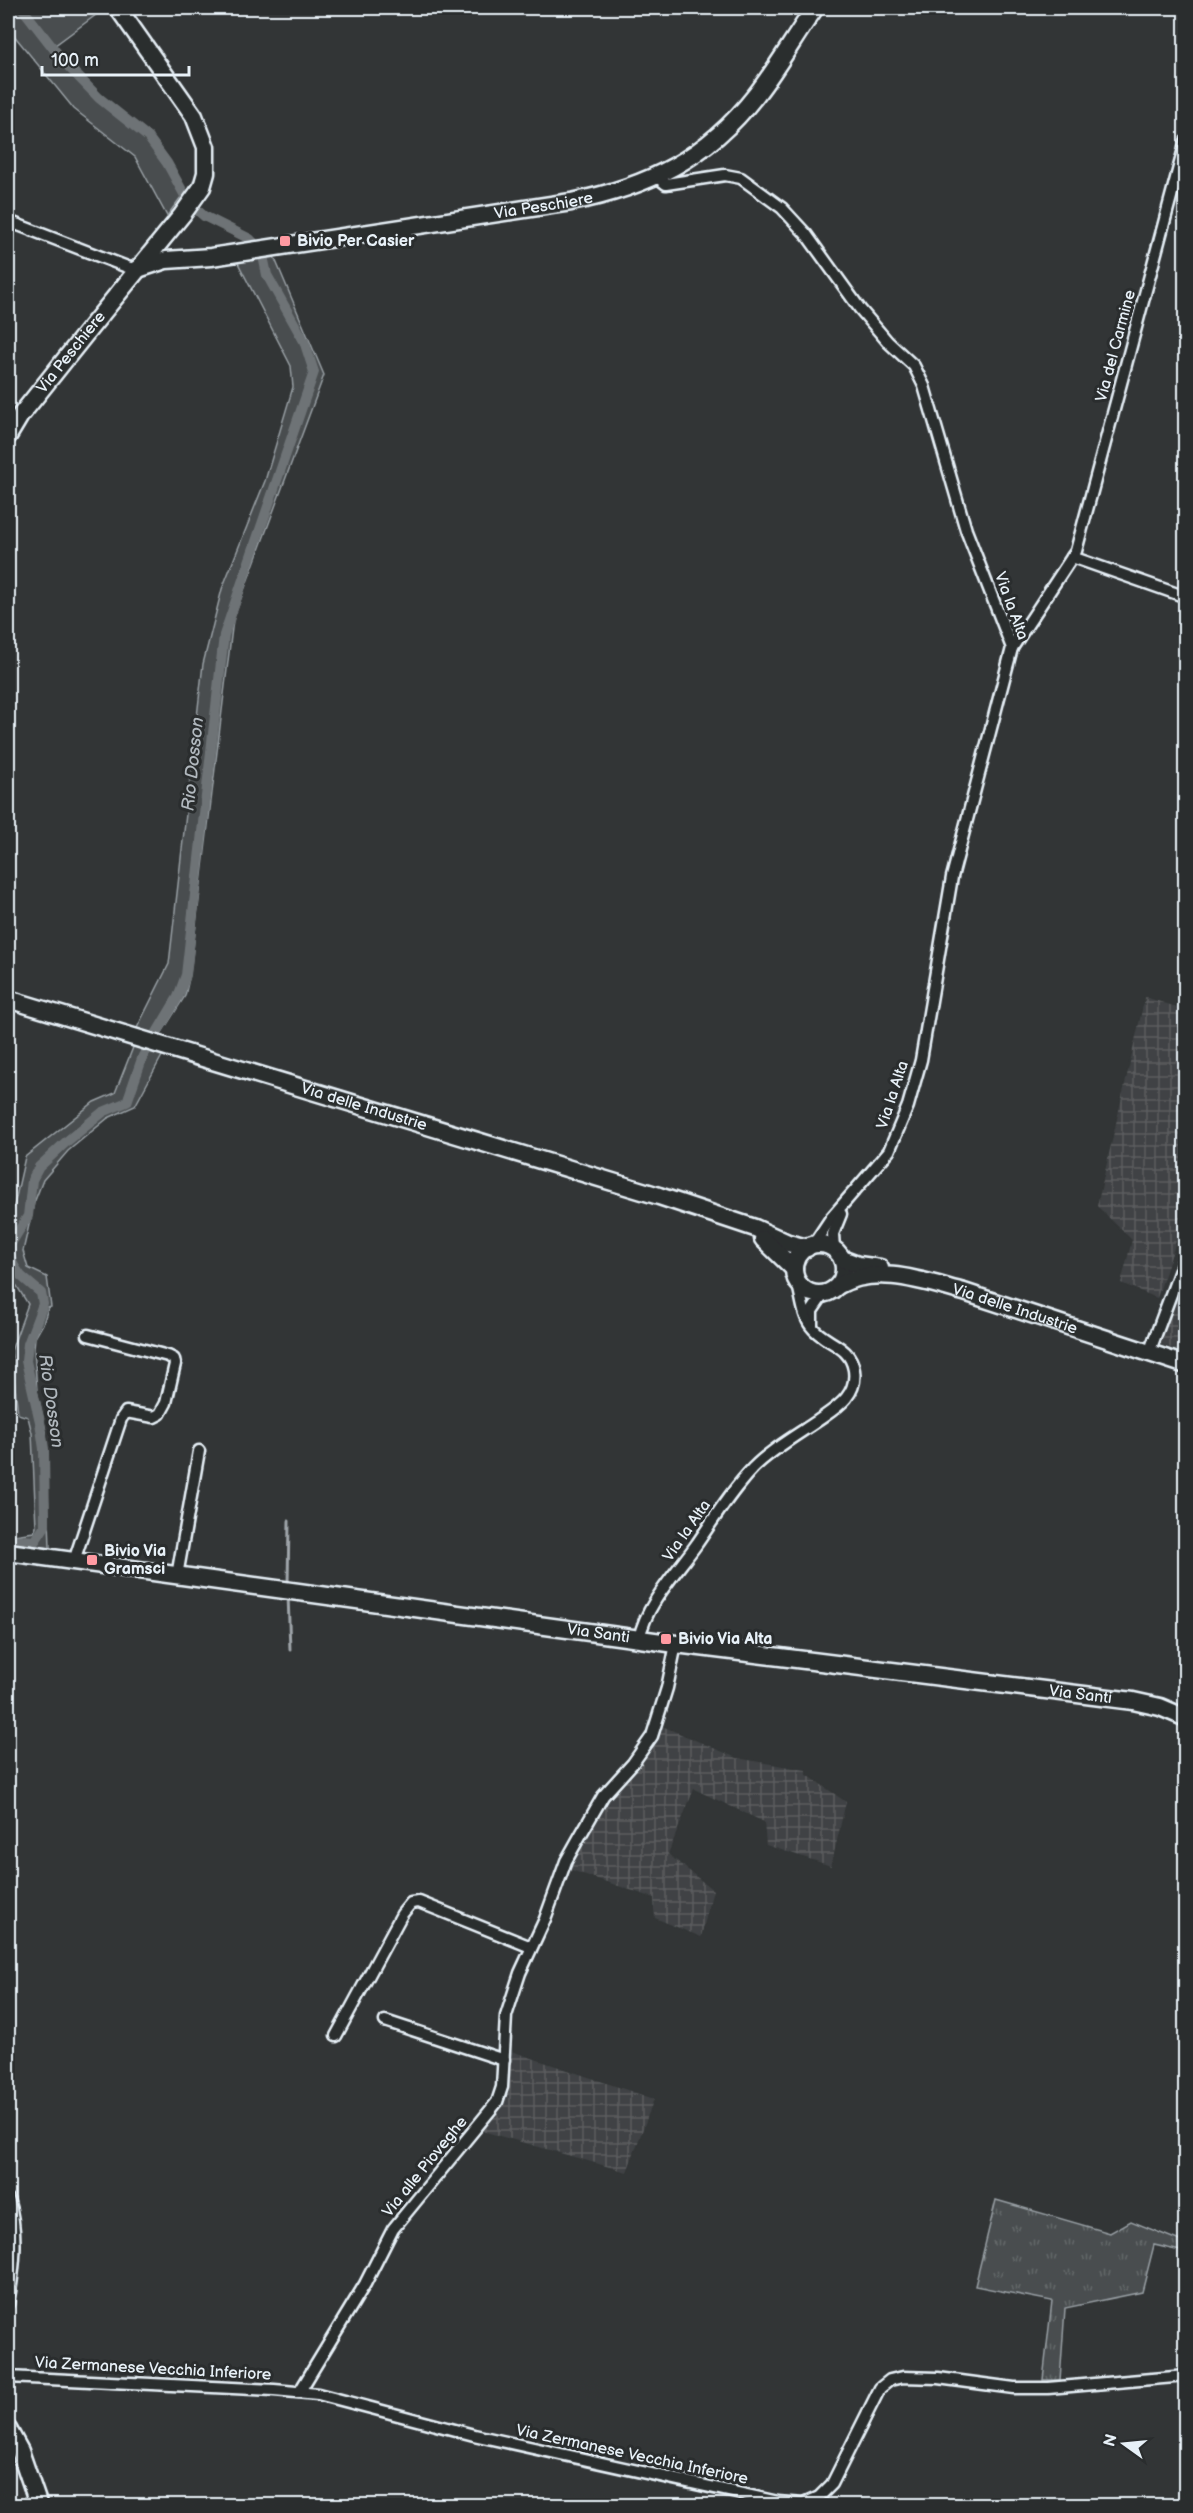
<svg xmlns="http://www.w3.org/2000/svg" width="1193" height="2513" font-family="'Balsamiq Sans',sans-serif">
<defs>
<pattern id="industrial-grid" width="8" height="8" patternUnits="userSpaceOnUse" patternTransform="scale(1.5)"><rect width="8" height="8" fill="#3f4244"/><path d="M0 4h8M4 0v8" fill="none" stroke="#5b5e60"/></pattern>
<pattern id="park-tufts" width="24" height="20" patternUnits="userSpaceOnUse" patternTransform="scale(1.5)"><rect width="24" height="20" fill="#494d4f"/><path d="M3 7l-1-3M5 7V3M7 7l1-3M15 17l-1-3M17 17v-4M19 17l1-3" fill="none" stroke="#636769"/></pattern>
</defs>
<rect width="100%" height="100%" fill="#323536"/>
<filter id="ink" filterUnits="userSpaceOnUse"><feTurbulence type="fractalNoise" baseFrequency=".0167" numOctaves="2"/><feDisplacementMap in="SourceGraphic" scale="12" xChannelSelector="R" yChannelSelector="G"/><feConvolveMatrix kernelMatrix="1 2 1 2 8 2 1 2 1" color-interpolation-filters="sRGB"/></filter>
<g filter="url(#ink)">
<g fill="url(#industrial-grid)">
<polygon points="1145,997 1186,1010 1185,1215 1157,1298 1121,1283 1132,1240 1097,1206"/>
<polygon points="1185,1260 1185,1353 1157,1343"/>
<polygon points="662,1726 737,1758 806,1770 806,1774 846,1802 831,1866 766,1845 764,1822 694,1789 668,1854 713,1890 701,1937 655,1918 654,1898 568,1869 581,1840 607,1799 652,1745"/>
<polygon points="511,2051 654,2099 627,2172 482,2131 501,2104 508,2081"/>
</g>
<g fill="#494d4f" stroke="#989fa4" stroke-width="1.5">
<polygon points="8,8 103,8 104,9 54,46 73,71 94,93 130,119 159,149 184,193 167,216 135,157 74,109 8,28"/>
<polygon points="273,254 324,375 233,620 190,974 185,996 159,1037 136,1030 169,964 203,664 222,589 265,481 293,387 291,366 236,259"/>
<polygon points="134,1045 163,1054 135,1106 108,1118 68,1151 43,1180 34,1203 23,1251 28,1268 47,1277 51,1307 48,1308 43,1324 35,1338 34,1348 37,1391 46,1431 50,1548 8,1542 8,1536 34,1532 36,1527 32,1433 28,1417 18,1414 11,1351 28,1304 17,1286 8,1280 8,1223 12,1215 25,1157 94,1102 115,1093"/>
</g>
<polygon fill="url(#park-tufts)" stroke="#989fa4" stroke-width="1.5" points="996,2200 1110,2233 1131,2221 1185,2243 1185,2252 1154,2245 1142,2292 1065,2308 1060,2380 1043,2380 1052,2301 975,2286"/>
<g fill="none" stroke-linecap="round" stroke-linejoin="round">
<g stroke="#9fa5aa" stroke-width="3">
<polyline points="288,1585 289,1521"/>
<polyline points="288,1595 290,1650"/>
</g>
<polyline stroke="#6e7376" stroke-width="10" points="8,1539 35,1541 45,1526 44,1449 40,1422 26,1361 28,1344 43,1304 41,1293 21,1276 14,1266 10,1254 10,1245 28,1216 32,1180 39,1167 66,1142 103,1112 127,1102 143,1056 178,997 186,975 224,635 314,372 304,341 267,275 262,251 250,239 204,216 189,203 167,163 148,137 99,98 64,62 22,8"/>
<defs>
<g id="street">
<polyline points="657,177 666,184 725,175 741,178 782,208 806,234 860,309 888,342 914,366 924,386 966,530 1012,648 952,877 921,1060 908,1106 889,1151 831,1218 813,1245"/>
<polyline points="8,221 135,270"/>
<polyline points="1072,557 1076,551 1186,141"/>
<polyline points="1012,648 1072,557 1186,597"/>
<polyline points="834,1249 833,1234 841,1214"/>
<polyline points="812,1325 812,1311 823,1295"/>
<polyline points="1152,1345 1186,1254"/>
<polyline points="74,1561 121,1419 126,1412 154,1417 160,1414 166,1403 175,1364 174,1359 168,1356 88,1335"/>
<polyline points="177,1576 199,1451"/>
<path d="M639,1639C646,1604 676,1573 696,1545C714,1519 731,1491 753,1468C771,1450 795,1436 816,1422C834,1409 858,1397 854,1370C850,1344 824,1344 811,1326C802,1315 802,1296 797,1282"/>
<polyline points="385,2021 504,2060"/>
<polyline points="336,2036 402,1914 411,1903 419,1902 531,1947"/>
<path d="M8,2199C19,2233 14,2269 8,2304"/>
<polyline points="8,2377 274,2390 318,2394 474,2435 778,2502 803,2504 819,2497 832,2484 880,2388 890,2380 903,2377 938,2378 1014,2388 1048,2388 1186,2376"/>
<polyline points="300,2391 365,2284 393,2229 497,2102 502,2087 506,2016 520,1973 545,1919 566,1861 580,1836 603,1796 633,1763 652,1736 667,1688 676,1644"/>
</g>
<g id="secondary">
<path id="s1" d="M135,270L166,260L211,257L571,202C648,187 707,158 756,95C778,67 795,36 815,8"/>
<path id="s2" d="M8,436L20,416L91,327L182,215L202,187L206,173V147L194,116L118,8"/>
<path id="s3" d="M8,999L659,1196L755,1228L788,1243L807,1248"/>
<polyline points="763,1239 794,1269"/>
<circle cx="819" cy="1269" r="25"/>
<polyline points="842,1259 858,1265 880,1268"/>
<path id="s4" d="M839,1285C878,1264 925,1282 964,1292L1186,1365"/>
<path id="s5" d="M8,1552L676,1644L1133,1701L1160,1707L1186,1718"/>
<polyline points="8,2429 20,2451 39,2506"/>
</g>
</defs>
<use href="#street" stroke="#e8f1f8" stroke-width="15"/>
<use href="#secondary" stroke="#e8f1f8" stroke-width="21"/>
<use href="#street" stroke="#2a2d2e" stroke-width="10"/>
<use href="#secondary" stroke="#2a2d2e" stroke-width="16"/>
</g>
</g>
<g fill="#ff9aa2" stroke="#2a2d2e" stroke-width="2">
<rect x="279" y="235" width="12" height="12" rx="3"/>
<rect x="86" y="1554" width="12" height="12" rx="3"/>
<rect x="660" y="1633" width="12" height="12" rx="3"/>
</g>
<g text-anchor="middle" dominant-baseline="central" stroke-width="6" stroke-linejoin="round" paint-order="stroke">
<g font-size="16" fill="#e8f1f8" stroke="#2a2d2e">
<text stroke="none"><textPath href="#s1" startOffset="414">Via Peschiere</textPath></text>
<text transform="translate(1116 346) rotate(-75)">Via del Carmine</text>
<text stroke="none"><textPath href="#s2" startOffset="105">Via Peschiere</textPath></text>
<text transform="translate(1011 606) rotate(70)">Via la Alta</text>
<text transform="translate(893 1095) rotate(-72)">Via la Alta</text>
<text stroke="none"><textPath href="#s3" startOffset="372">Via delle Industrie</textPath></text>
<text stroke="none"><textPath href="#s4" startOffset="182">Via delle Industrie</textPath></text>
<text transform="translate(687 1531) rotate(-55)">Via la Alta</text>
<text stroke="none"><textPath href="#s5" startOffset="596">Via Santi</textPath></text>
<text stroke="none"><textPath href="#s5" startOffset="1082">Via Santi</textPath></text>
<text transform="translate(425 2167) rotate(-51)">Via alle Pioveghe</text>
<text transform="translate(153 2369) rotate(3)">Via Zermanese Vecchia Inferiore</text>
<text transform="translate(632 2455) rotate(12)">Via Zermanese Vecchia Inferiore</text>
</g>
<g font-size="16" font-weight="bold" fill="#e8f1f8" stroke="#2a2d2e" text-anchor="start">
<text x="297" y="241">Bivio Per Casier</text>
<text x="104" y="1551">Bivio Via<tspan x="104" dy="18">Gramsci</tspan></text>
<text x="678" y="1639">Bivio Via Alta</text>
</g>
<g font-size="18" font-style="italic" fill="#b1b8be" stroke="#2a2d2e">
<text transform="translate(193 764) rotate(-84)">Rio Dosson</text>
<text transform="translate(51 1401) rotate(82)">Rio Dosson</text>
</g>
</g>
<rect width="1193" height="2513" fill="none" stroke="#2a2d2e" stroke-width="30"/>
<rect x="15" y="15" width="1163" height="2483" fill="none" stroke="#e8f1f8" stroke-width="2" filter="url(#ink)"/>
<g transform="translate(1124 2444) rotate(285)" stroke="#2a2d2e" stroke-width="4.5" paint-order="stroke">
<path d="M0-4.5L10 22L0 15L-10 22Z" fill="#e8f1f8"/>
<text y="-9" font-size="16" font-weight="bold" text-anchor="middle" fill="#e8f1f8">N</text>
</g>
<path d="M42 66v9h147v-9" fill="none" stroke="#e8f1f8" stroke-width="3"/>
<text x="51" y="66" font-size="18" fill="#e8f1f8" stroke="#2a2d2e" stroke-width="4.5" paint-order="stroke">100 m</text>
</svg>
